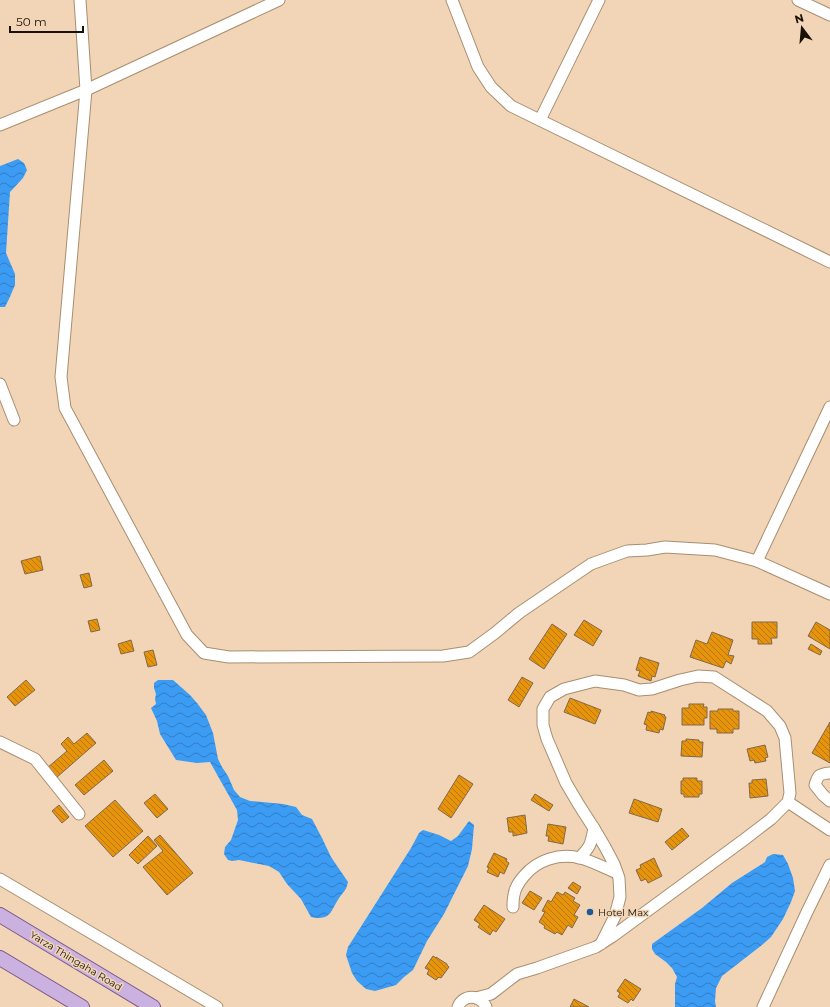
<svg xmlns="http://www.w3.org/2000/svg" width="830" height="1007" font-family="Montserrat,sans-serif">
<defs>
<pattern id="water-waves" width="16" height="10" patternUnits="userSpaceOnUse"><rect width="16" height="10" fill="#3c9bf3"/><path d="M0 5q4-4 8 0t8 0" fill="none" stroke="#327dc3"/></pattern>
<pattern id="building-back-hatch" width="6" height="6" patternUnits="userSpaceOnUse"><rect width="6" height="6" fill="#e7940d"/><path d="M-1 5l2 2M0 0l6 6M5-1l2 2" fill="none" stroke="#ba770b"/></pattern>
</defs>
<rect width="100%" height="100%" fill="#f1d5b6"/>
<g fill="url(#water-waves)">
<polygon points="18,159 24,163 27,170 23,178 10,192 6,253 15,274 15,285 9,299 5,307 0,307 0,166"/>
<path d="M158,680H173L190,695L197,703L206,715L213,733L218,759L222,767L228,776L234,790L240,797L250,801L283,804L296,807L302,815L312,819L322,838L331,857L348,882C346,891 344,891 339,898C330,912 331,921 311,917L301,899L287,884L279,872L269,866L239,860L232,861L228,860L224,854L225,847L231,840L238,820L237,810L210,762L197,763L176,760L160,734L157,721L151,708L156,704L155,699L156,694L154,688V683Z"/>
<polygon points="469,821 474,825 472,849 468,866 444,914 427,941 413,970 404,977 396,985 375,991 366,989 357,981 352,973 346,955 348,947 411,848 419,833 423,830 439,835 451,841 458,836"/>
<polygon points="773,854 783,855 788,864 793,878 795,891 791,902 783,919 771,937 762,945 722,976 716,988 715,1001 716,1007 675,1007 675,984 677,977 672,968 666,962 655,954 652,949 652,944 702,908 732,883 765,862 767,857"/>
</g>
<g fill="url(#building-back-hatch)" stroke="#81684c">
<polygon points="40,556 43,570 25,574 21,561"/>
<polygon points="89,573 92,586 84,588 80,575"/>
<polygon points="97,619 100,630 91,632 88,621"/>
<polygon points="584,620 602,631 593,646 574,635"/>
<polygon points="752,622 777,622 777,638 771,638 772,644 758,644 758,639 752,639"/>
<polygon points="816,622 830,630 830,649 808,636"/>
<polygon points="552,624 567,634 544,669 529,659"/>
<polygon points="712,632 733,640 728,655 734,656 731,664 726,661 723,668 690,657 696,640 707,644"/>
<polygon points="131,640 134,651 121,654 118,644"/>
<polygon points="811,644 822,651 820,655 808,649"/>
<polygon points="153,650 157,665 148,667 144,652"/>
<polygon points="640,657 659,663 655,677 652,676 651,681 638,676 640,671 636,670"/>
<polygon points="522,677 533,683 519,707 508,700"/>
<polygon points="26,680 35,690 15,706 7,697"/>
<polygon points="570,698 601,710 595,724 564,712"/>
<polygon points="689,704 704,704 703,707 707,707 707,718 704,718 704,725 682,725 682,708 689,708"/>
<polygon points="718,709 733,709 733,711 739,711 739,729 733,729 733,733 717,733 717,729 710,729 710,711 718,711"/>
<polygon points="651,711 665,715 664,716 666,717 663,730 660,729 659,733 646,730 647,725 644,724 648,712 651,713"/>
<polygon points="830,722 830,763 812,753"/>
<polygon points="87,733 96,743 56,778 47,768 67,751 61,744 68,737 74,744"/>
<polygon points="686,739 699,740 699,742 703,742 702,757 681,756 682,741 686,741"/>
<polygon points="765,745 768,757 765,758 766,761 755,763 754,760 750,761 747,749"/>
<polygon points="104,760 113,771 84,795 75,785"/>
<polygon points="459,775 473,784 451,818 438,809"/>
<polygon points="683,778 697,778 697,781 702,781 702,794 699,794 699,797 684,797 684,794 681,794 681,781 683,781"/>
<polygon points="766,779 768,796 750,798 749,783 752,783 752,780"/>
<polygon points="155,794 168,809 157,818 144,803"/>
<polygon points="535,794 553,805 549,811 531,800"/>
<polygon points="634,799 662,809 658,822 629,813"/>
<polygon points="115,800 143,831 113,857 85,826"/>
<polygon points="59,805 69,817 62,823 52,811"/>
<polygon points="525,815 527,833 513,836 513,832 509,832 507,818"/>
<polygon points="548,824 566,827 563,844 548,841 549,836 546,836"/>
<polygon points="682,828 689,836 672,850 665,842"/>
<polygon points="160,835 193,873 167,895 143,867 163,851 154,840"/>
<polygon points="148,836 157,846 138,864 129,855"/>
<polygon points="494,853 507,859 506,861 509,863 504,874 500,872 498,877 487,872 489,868 487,867"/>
<polygon points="654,858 662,876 648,883 646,879 641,881 636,870 641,868 640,865"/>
<polygon points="573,882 581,887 577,894 568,888"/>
<polygon points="530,891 542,898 534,910 522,903"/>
<polygon points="557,892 563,895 565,892 575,898 573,901 580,905 574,915 578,917 572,928 568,925 562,935 557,932 555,934 544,928 545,926 539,922 545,912 542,911 548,900 551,902"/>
<polygon points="484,905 505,919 496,932 493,930 490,935 478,927 480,924 474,920"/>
<polygon points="433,956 436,958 436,957 447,964 447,965 449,967 441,978 439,977 436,980 427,974 429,970 425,968"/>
<polygon points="625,979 641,989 633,1001 631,999 628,1003 618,997 620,993 617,991"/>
<polygon points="574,999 589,1007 570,1007"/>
</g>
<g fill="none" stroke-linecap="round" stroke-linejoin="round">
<defs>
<g id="minor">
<polyline points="80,0 86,90 61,377 65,408 187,635 204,653 229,657 443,656 469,652 495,633 519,613 591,564 627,551 647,550 665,547 715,550 757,561 830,594"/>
<polyline points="452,0 478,67 491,87 511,106 830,262"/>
<polyline points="798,0 830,15"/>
<polyline points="540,120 599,0"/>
<polyline points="0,125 86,90 279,0"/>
<polyline points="0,384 14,420"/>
<polyline points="757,561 830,407"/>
<polyline points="0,742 35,759 79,814"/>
<path d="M830,773C819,774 818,775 815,785L823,795L830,801"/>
<polyline points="788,802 830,830"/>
<path d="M579,858C591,847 591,843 594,828"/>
<polyline points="0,879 217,1007"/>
<path d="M513,907C513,903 513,899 514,895C515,887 519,882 524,876C537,860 559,853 580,858C592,861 605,868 617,873"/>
<polyline points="476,998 491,994 517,974 537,968 596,947 613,936 745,839 771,819 788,802 790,793 785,738 780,726 767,711 714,677 698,676 680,680 652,689 639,690 624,685 595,681 564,689 550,697 543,709 543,725 547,739 566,783 579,805 595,830 605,847 614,864 619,878 620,897 615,916 601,944"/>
<path d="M458,1007C463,994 480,994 486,1007"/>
<polyline points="763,1007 807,912 830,865"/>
</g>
<g id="major">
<polyline points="0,915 153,1007"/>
<polyline points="0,958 82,1007"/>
</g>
</defs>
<use href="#minor" stroke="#a88e71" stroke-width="13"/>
<use href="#major" stroke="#775786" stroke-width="16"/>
<use href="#minor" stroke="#fff" stroke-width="11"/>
<use href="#major" stroke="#cbb1e0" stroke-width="14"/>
</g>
<circle fill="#1f5b92" stroke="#f1d5b6" stroke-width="1.5" cx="590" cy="912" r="4"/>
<g text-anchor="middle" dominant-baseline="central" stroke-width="3" stroke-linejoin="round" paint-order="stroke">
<g font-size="10" fill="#1a1106" stroke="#f1d5b6" text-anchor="start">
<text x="598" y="912">Hotel Max</text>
</g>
<g font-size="10" fill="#1a1106" stroke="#f1d5b6">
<text transform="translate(76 961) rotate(31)">Yarza Thingaha Road</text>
</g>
</g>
<g transform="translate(802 28) rotate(344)" stroke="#f1d5b6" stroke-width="3" paint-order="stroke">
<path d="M0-3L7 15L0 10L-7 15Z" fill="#1a1106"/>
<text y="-6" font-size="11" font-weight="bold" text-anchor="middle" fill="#1a1106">N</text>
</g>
<path d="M10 26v6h73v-6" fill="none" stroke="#1a1106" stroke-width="2"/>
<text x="16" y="26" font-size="12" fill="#1a1106" stroke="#f1d5b6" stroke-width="3" paint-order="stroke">50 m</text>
</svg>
